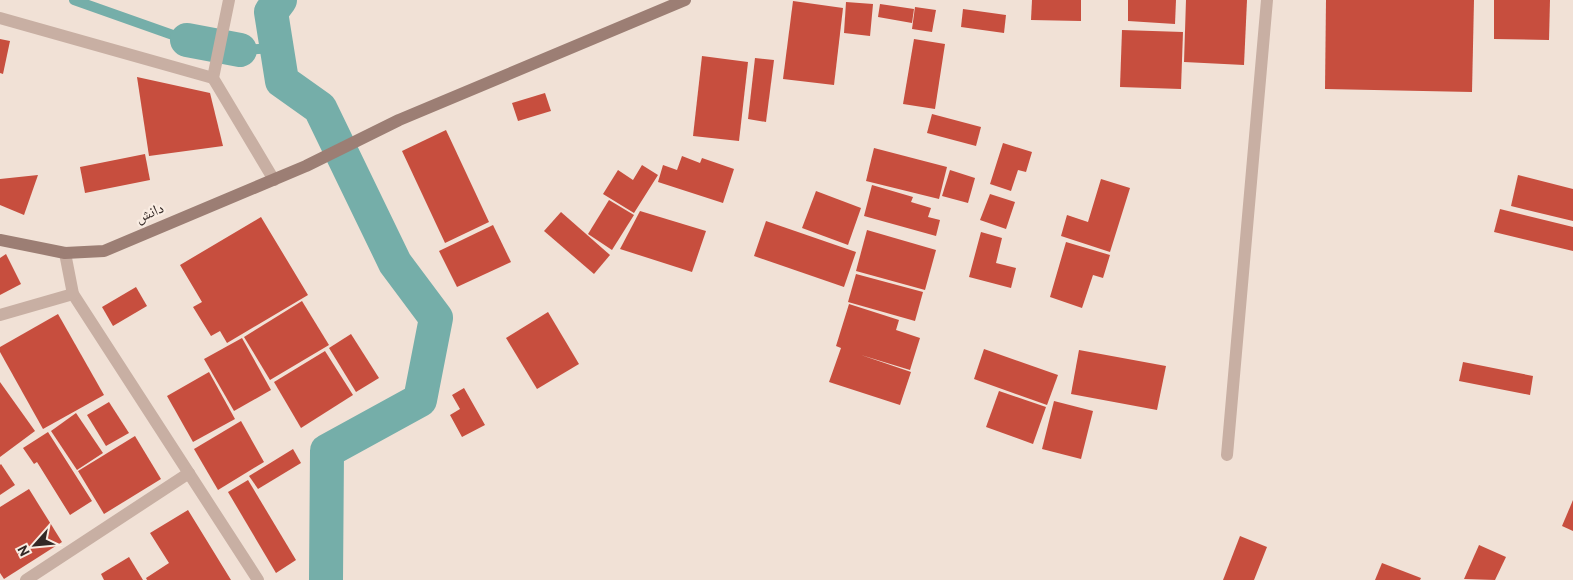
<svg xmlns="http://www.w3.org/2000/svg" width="1573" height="580" font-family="Overpass,'Noto Naskh Arabic',sans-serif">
<rect width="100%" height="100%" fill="#f1e1d6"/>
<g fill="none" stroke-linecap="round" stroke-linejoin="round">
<g stroke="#75aea9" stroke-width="10">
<polyline points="74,0 187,40"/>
<polyline points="240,50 277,48"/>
</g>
<g stroke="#75aea9" stroke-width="34">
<polyline points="280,0 271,12 282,81 320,108 395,263 436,318 420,400 327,451 326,580"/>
<polyline points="187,40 240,50"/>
</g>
</g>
<g fill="#c74e3e">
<polygon points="1032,0 1081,0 1081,21 1031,20"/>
<polygon points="1128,0 1176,0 1175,24 1128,21"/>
<polygon points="1186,0 1247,0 1244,65 1184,62"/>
<polygon points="1326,0 1474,0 1472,92 1325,89"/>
<polygon points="1494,0 1550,0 1549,40 1494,39"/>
<polygon points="793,1 843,8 834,85 783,79"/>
<polygon points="846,2 873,4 870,36 844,33"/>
<polygon points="880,4 914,9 912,23 878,17"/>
<polygon points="915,7 936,10 932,32 912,29"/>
<polygon points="963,9 1006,15 1004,33 961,27"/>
<polygon points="1122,30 1183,32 1181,89 1120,87"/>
<polygon points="0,39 10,41 3,74 0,73"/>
<polygon points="914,39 945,44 935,109 903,104"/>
<polygon points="702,56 748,62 739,141 693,136"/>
<polygon points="755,58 774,60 766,122 748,119"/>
<polygon points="137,77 210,93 223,146 149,156"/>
<polygon points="545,93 551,111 518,121 512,103"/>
<polygon points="932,114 981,127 976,146 927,133"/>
<polygon points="446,130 489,222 445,243 402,151"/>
<polygon points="1003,143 1032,152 1026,172 1018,170 1011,191 990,184"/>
<polygon points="874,148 947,167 939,199 866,181"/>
<polygon points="145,154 150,180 85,193 80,167"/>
<polygon points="682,156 700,163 702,158 734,169 723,203 658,182 663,165 677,170"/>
<polygon points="642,165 658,175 634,213 603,194 618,170 633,180"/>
<polygon points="950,170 975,178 968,203 942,196"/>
<polygon points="38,175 24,215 0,205 0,179"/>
<polygon points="1518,175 1573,189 1573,221 1511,206"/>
<polygon points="1101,179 1130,188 1110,252 1061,236 1067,215 1088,222"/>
<polygon points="872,185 913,197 911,202 931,208 928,217 940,220 936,236 864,216"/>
<polygon points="816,191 861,208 848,245 802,228"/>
<polygon points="990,194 1015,202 1006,229 980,220"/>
<polygon points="609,200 634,215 612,250 588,234"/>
<polygon points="1500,209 1573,227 1573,251 1494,232"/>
<polygon points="640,211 706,231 692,272 620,249"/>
<polygon points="561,212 610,255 594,274 544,231"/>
<polygon points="261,217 308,295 227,343 220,331 211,336 193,307 202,302 180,265"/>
<polygon points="766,221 856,252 844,287 754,256"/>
<polygon points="493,225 511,262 457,287 439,251"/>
<polygon points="867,230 936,250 925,290 856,271"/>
<polygon points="981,232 1002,238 996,263 1016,268 1011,288 969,277"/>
<polygon points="1066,242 1110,255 1103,278 1093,275 1082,308 1050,297"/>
<polygon points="6,254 21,284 0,295 0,258"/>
<polygon points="856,274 923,292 915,321 848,302"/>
<polygon points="136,287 147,306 113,326 102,307"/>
<polygon points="302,301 329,345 270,380 244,337"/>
<polygon points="849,304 899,320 896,330 920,338 910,370 861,355 911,372 900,405 829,382 841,348 836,346"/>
<polygon points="548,312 579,364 537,389 506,338"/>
<polygon points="58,314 104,395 43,429 0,352 0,347"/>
<polygon points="351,334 379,378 356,392 329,348"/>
<polygon points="242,338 271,390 234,411 204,359"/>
<polygon points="984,349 1058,375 1047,405 974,379"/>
<polygon points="1079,350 1166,366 1157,410 1071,394"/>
<polygon points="325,351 353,395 301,428 274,382"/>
<polygon points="1463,362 1533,376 1530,395 1459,381"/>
<polygon points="209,372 235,419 193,442 167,396"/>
<polygon points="0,382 35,431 0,457"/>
<polygon points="464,388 485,425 462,437 450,415 460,409 452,395"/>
<polygon points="999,391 1046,407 1033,444 986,427"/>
<polygon points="1054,401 1093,411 1081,459 1042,449"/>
<polygon points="109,402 129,433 106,446 87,415"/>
<polygon points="76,413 103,453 77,470 51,431"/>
<polygon points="241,421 264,462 218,490 194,449"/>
<polygon points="48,432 92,501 70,515 37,462 34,464 23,448"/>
<polygon points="135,436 161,479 104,514 78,471"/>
<polygon points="293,449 301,463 258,489 249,476"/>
<polygon points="1,464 15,485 0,495 0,465"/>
<polygon points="248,480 296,560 276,573 228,492"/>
<polygon points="29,489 62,542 4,579 0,573 0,507"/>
<polygon points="1573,500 1573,531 1562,526"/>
<polygon points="188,510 231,580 147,580 146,578 169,563 150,533"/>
<polygon points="1240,536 1267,547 1254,580 1223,580"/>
<polygon points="1479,545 1506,557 1495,580 1464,579"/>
<polygon points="129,557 143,580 104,580 101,574"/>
<polygon points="1382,563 1421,578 1420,580 1375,580"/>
</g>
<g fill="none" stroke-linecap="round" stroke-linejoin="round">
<g stroke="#c8afa3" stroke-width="12">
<polyline points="229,0 213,78 274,180"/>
<polyline points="0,18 213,78"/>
<polyline points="65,253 73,294 258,580"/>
<polyline points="0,315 73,294"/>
<polyline points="1227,455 1267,0"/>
<polyline points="26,580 189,473"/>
</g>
<polyline stroke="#9c7e74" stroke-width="12" points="0,240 65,253 104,251 306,166 399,120 685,0"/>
</g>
<g text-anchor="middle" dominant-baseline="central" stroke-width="4.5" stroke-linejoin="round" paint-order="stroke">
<g font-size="15" fill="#332825" stroke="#f9ece2">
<text transform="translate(150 214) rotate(-23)">دانش</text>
</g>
</g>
<g transform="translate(35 545) rotate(243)" stroke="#f9ece2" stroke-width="4" paint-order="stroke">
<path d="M0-4L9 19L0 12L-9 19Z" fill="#332825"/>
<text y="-8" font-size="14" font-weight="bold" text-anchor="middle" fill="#332825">N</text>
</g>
</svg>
